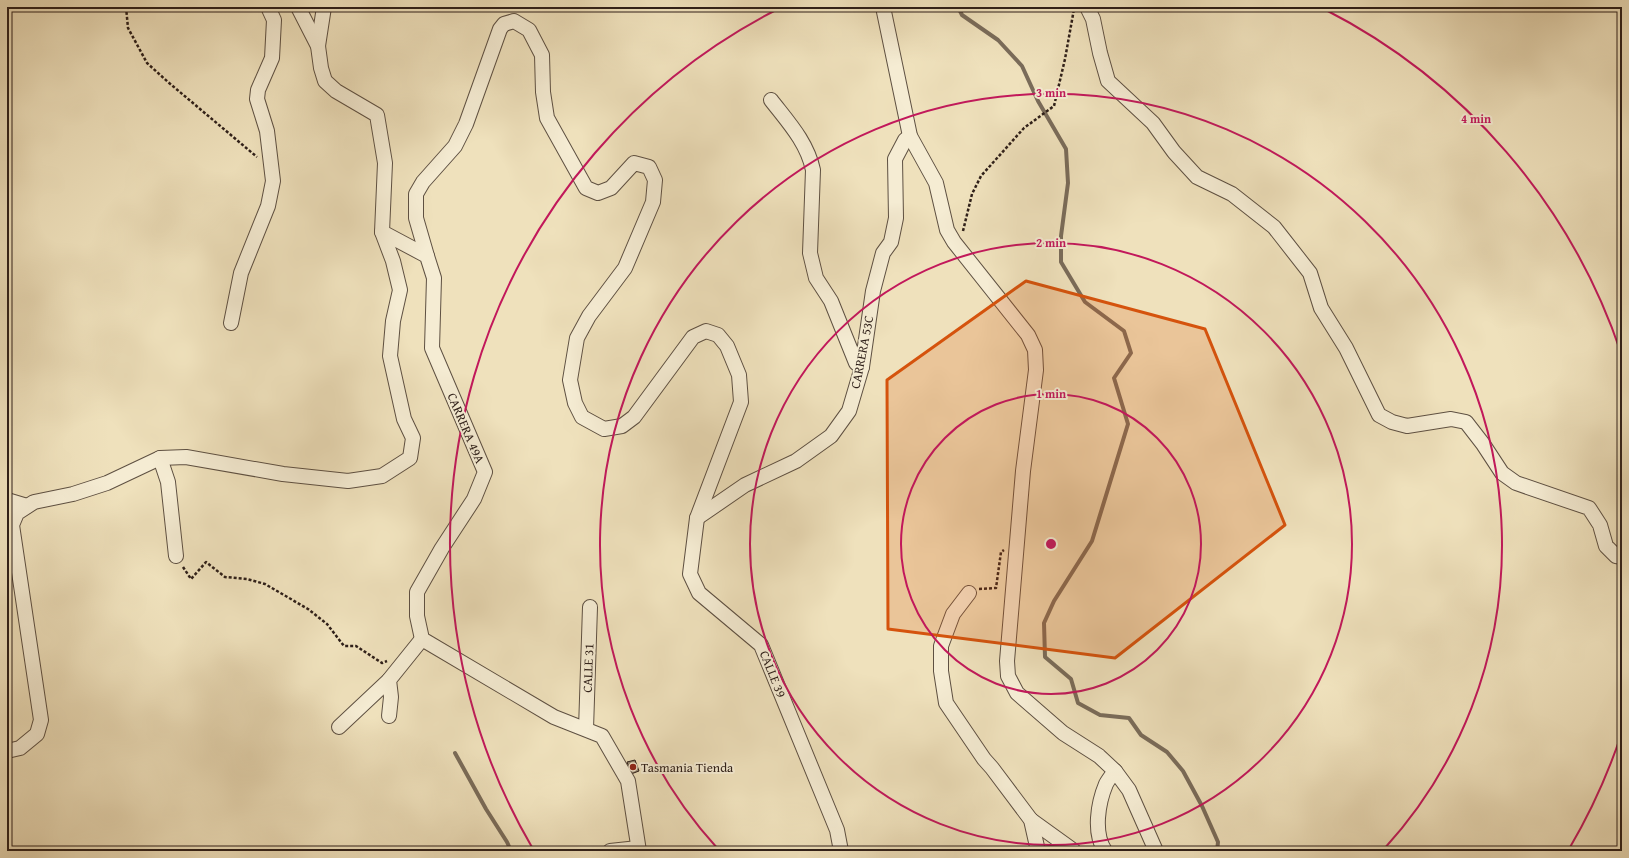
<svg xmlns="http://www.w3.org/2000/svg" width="1629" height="858" font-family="'Gentium Book Plus',serif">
<rect width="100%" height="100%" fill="#efe1bc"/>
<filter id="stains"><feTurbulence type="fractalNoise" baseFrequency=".005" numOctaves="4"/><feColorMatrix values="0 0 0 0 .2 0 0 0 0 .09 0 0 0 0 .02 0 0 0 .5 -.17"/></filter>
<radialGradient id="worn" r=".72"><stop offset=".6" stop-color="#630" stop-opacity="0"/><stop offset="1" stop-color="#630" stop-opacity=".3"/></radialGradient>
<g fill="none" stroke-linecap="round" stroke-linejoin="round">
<g stroke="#7a6c5a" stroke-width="4">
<polyline points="958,7 962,15 998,40 1022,66 1038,101 1066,149 1068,183 1061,236 1061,262 1085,302 1124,331 1131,353 1114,378 1128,424 1092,541 1054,601 1044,623 1045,657 1071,679 1078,703 1100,715 1129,718 1141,735 1167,752 1183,771 1202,806 1218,842 1217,851"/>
<polyline points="455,753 486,809 507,842 511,851"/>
</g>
</g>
<polygon fill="#92846e" stroke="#2e1f19" points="635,760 639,771 631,774 627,762"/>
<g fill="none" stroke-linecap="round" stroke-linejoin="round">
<defs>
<g id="minor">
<polyline points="298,7 318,46 321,68 325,81 336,91 377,115 385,163 382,232 427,256 434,278 432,348 485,472 474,499 442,548 417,592 417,616 422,639 554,717 602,736 628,781 639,851"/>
<polyline points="883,7 910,136 936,183 947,230 954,242 1028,335 1035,350 1036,370 1023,471 1007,661 1008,676 1017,693 1063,733 1099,756 1115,771 1129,790 1156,851"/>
<polyline points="1087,7 1093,19 1100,53 1108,81 1153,123 1174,152 1197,177 1232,194 1274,227 1310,273 1321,308 1346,348 1379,415 1392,422 1407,426 1451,419 1466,422 1483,444 1502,473 1516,483 1589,508 1600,525 1606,546 1616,556 1622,557"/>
<polyline points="318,46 324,7"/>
<path d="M771,100C788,122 807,142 813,170L810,253L816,278L831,301L856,363L862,367"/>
<polyline points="427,256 416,218 416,194 423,182 455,146 466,124 500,29 504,24 514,21 529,30 542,55 543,92 547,118 586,188 598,193 611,188 634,163 649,167 655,180 653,202 625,268 589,316 577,338 570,380 575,403 582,417 604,429 622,426 634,417 693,337 706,331 718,335 727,346 739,375 741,402 697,518 690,574 699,593 761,645 837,830 841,851"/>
<polyline points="231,323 241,273 268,206 273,181 267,131 257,99 258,90 272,58 274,20 268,7"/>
<polyline points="160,458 168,482 176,556"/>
<polyline points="7,500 27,506"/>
<polyline points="697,518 745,485 796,461 831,436 849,411 862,367 873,291 883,253 891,242 896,218 895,159 905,140 910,136"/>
<polyline points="969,593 953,614 941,646 941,671 946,703 984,759 992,768 1031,820 1038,851"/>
<polyline points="389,716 391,697 389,680 422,639"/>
<polyline points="339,727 389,680"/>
<polyline points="586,729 590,607"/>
<polyline points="7,751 20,748 37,734 41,720 12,525 17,513 34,502 73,494 107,483 160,458 186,457 283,474 348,481 382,476 410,458 413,438 404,419 390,356 393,321 400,290 393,261 382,232"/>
<polyline points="1031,820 1074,851"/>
<polyline points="610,851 638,848"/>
<path d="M1105,851C1093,833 1098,803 1106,784C1108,780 1112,775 1115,771"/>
</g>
</defs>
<use href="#minor" stroke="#5e5042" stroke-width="16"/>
<g stroke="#2e1f19" stroke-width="2.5" stroke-dasharray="3 2" stroke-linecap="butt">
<polyline points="126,7 128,28 147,63 168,82 257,157"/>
<polyline points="963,231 972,194 981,176 1024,128 1054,106 1065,59 1074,9"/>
<polyline points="183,567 191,579 206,562 225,577 247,579 265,584 308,609 327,624 344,646 356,646 382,663 387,661"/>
<polyline points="979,589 996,588 1001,552 1004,550"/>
</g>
<use href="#minor" stroke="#f5ecd3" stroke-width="14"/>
</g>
<path fill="#d5530d" fill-opacity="0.2" stroke="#d5530d" stroke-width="3" stroke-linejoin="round" d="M1026,281L1205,329L1285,525L1115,658L888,629L887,380Z"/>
<g fill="none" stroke="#c2185b" stroke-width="2">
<circle cx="1051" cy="544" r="150"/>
<circle cx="1051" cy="544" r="301"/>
<path d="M718 849A451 451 0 1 1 1384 849"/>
<path d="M1621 735A601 601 0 0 1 1569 849M533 849A601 601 0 0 1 778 9M1324 9A601 601 0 0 1 1621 353"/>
</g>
<circle fill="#8f2418" stroke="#f5ecd3" stroke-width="1.5" cx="633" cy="767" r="4"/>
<g text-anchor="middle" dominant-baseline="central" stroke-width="4" stroke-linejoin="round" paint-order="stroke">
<g font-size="13" fill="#2e1f19" stroke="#f5ecd3">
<text transform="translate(862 352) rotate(-79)">CARRERA 53C</text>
<text transform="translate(466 428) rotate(67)">CARRERA 49A</text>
<text transform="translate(588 668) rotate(-88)">CALLE 31</text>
<text transform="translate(773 674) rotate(68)">CALLE 39</text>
</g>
<g font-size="13" fill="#2e1f19" stroke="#f5ecd3" text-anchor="start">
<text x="641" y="767">Tasmania Tienda</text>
</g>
</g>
<circle cx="1051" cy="544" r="6" fill="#c2185b" stroke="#f5ecd3" stroke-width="2"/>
<g font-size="12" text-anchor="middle" font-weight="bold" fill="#c2185b" stroke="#f5ecd3" stroke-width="4" stroke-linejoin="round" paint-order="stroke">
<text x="1051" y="97">3 min</text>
<text x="1476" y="123">4 min</text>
<text x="1051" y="247">2 min</text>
<text x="1051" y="398">1 min</text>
</g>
<rect width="1629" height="858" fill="none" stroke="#efe1bc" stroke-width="24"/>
<rect x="8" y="8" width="1613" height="842" fill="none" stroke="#2e1f19" stroke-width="2"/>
<rect x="12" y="12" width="1605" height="834" fill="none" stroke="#2e1f19"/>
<rect width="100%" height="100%" filter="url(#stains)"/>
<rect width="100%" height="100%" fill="url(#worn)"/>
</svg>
